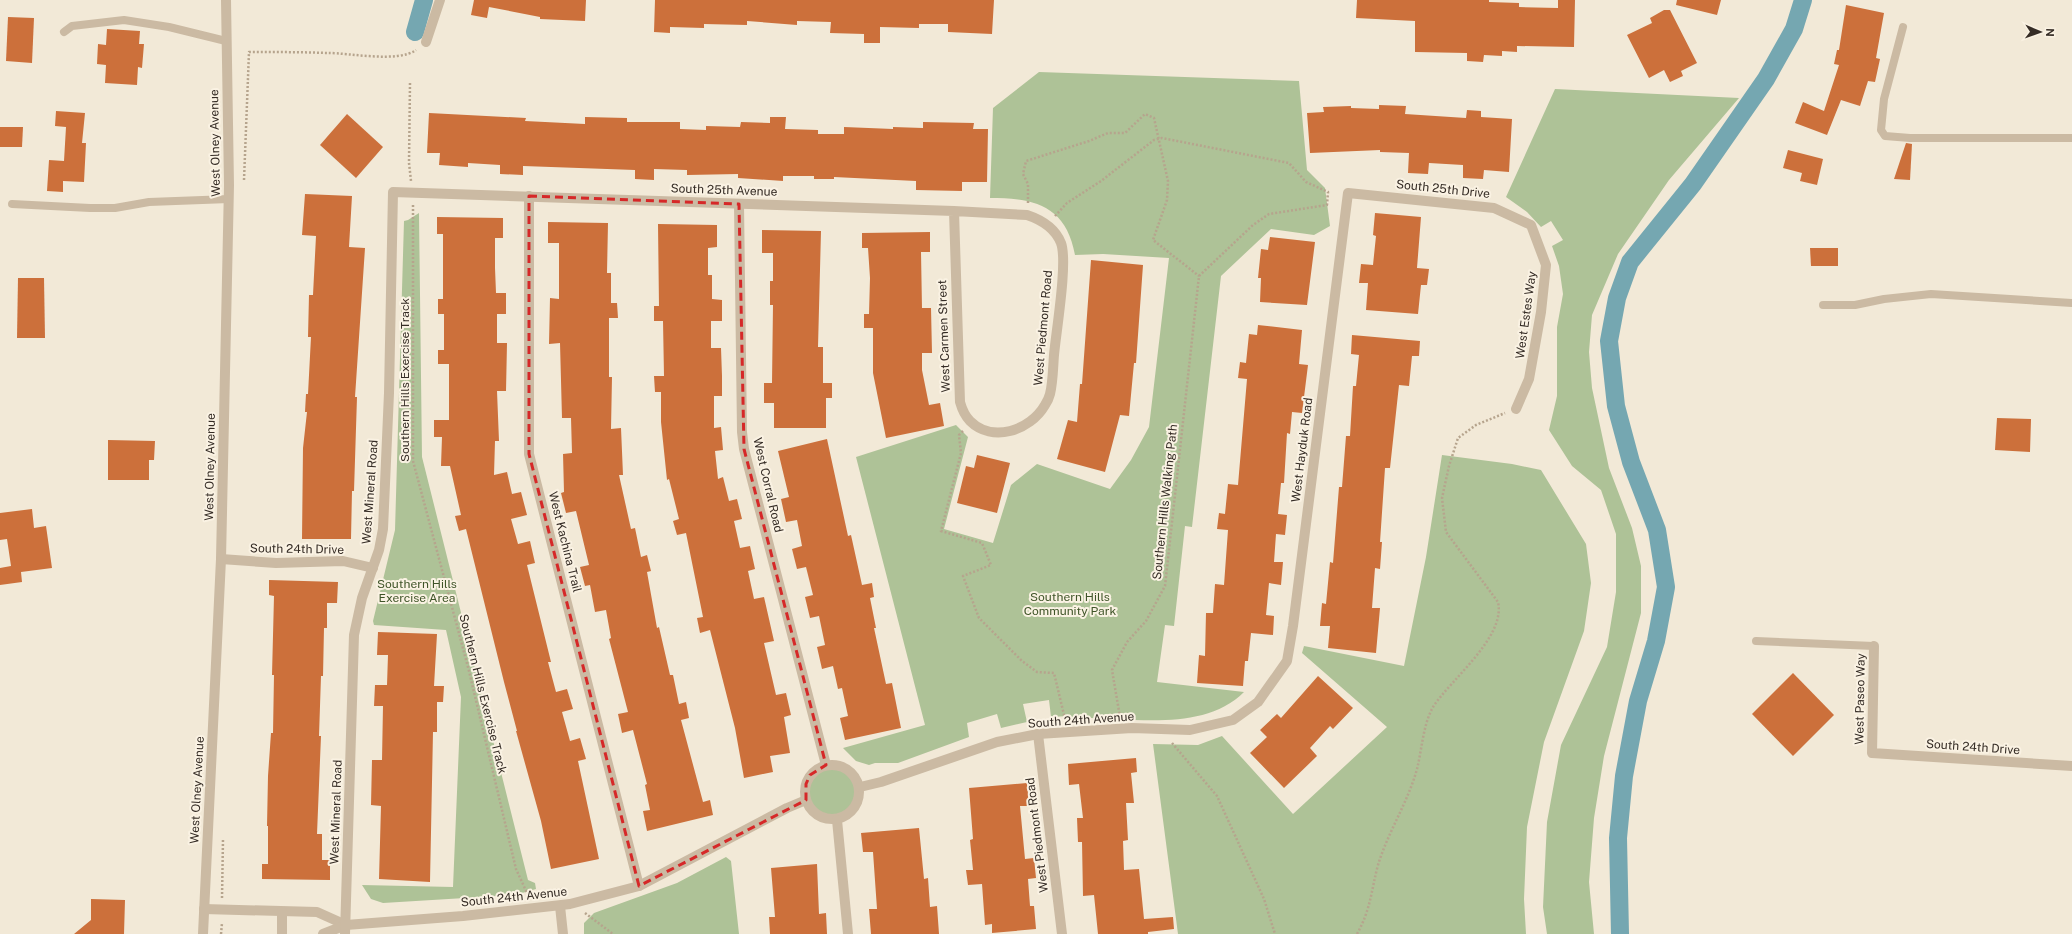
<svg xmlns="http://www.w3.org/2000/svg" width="2072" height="934" font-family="'Public Sans',sans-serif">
<rect width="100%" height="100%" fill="#f2e9d7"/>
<g fill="#aec297">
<path d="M1039,72L1299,81L1307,170L1325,188L1330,226L1314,235L1271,229L1221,276L1192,527L1185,526L1174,626L1165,625L1157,682L1244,692C1203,733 1131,717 1078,718L1067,716L1051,717L1049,700L1023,704L1027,722L1001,728L997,714L967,723L969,737L898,763H875L869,765L856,761L843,748L925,725L856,457L956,425L968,437L944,529L993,543L1011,485L1037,464L1110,489L1131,460L1149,427L1169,258L1103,254L1075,255C1066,206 1035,198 990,198L993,108Z"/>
<polygon points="1555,89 1739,98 1669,180 1618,254 1592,315 1589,352 1592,388 1609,468 1632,528 1641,566 1641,613 1604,756 1594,818 1589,882 1594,934 1547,934 1543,907 1547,822 1561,745 1607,647 1616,592 1616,534 1601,490 1572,466 1549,430 1557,396 1557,327 1563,294 1559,266 1552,246 1563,240 1551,221 1541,227 1527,212 1506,197"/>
<polygon points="419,213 422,457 528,880 535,883 536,889 515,895 383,903 371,899 362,885 453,887 461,697 446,630 374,625 373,621 395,530 404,221 408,220"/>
<polygon points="1442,455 1512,464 1541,470 1586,544 1591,583 1584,631 1544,742 1527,827 1524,899 1526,934 1178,934 1153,744 1198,745 1222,736 1293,814 1387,727 1302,653 1304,646 1404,666 1426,557"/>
<circle cx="832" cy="792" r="27"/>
<polygon points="726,857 731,861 739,934 584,934 584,923 594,913 677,883"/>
</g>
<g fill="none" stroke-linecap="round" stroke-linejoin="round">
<g stroke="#75a7b1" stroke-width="18">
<polyline points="415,32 424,0"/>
<polyline points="1620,934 1618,838 1624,776 1638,701 1656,641 1666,587 1657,530 1631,462 1616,406 1609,341 1617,298 1630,262 1693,184 1766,79 1794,29 1803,0"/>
</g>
</g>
<g fill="#cc703b">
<polygon points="474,0 586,0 585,21 540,19 540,17 489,7 487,18 471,15"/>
<polygon points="655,0 994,0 992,34 948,32 948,24 919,24 919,28 880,27 880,43 864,43 864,34 830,33 831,22 797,21 797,25 747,21 747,25 704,24 704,28 670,27 670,33 654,32"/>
<polygon points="1357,0 1489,0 1489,2 1519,3 1519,7 1558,8 1558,0 1575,0 1574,47 1517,46 1517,52 1502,51 1502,56 1484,55 1483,62 1467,61 1467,53 1415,52 1415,21 1356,18"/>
<polygon points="1677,0 1721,0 1717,15 1676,5"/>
<polygon points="1846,5 1884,13 1876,58 1880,59 1875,82 1868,81 1860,106 1841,100 1827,135 1795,123 1803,102 1824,111 1839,65 1834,64 1837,50 1839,50"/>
<polygon points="1664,10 1670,10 1697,63 1681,71 1683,76 1670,82 1664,70 1649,78 1627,35 1652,23 1650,18"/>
<polygon points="8,17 34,18 32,63 6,61"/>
<polygon points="107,29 140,31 139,44 144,44 142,68 138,67 137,85 105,83 106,65 97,64 98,44 106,45"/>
<polygon points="1379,105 1406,106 1405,114 1466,118 1467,110 1481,111 1481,117 1512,119 1509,172 1484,170 1483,179 1463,178 1463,165 1429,163 1428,174 1408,173 1409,153 1380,152 1380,150 1310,153 1307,113 1324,112 1323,107 1351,106 1351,108 1379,109"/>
<polygon points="56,111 85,113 82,143 86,143 84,182 63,181 63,192 47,191 49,160 64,161 66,127 55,126"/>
<polygon points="429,113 526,118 525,121 585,124 585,117 627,118 627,122 680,122 680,129 706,130 706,126 740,127 741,122 770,123 770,117 786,117 785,129 818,130 818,134 844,134 844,127 893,129 893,127 923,128 923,122 974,123 973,129 988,129 987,182 962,182 962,191 916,190 916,181 834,177 834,179 814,179 814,176 783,176 783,181 738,178 738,174 687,175 687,170 654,169 654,180 635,179 635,170 523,166 523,175 500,174 500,165 468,163 468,167 439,165 440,153 427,153"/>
<polygon points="347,114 383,147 356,178 320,145"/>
<polygon points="0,127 23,127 22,147 0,147"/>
<polygon points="1906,143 1912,144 1910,180 1894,179"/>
<polygon points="1788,150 1823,159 1817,185 1800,181 1802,173 1783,168"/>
<polygon points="305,194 352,196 349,247 365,248 355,397 357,397 354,491 352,491 351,539 302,539 303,448 307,412 305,412 306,394 308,394 311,337 308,337 309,295 313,295 316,236 302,235"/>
<polygon points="1375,213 1421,217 1417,268 1429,269 1427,285 1421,285 1418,314 1366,310 1368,283 1359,283 1361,264 1373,265 1376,236 1373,235"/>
<polygon points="437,217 503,218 503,238 495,238 495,268 496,293 506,293 506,314 497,314 497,343 507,343 506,391 497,391 499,441 495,441 494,475 507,472 512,494 521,492 527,515 511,519 518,544 530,541 535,563 527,565 551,662 548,662 556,692 567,689 573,709 562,712 570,741 580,738 586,759 578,761 599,859 551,869 541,821 516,731 517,731 504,682 466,529 459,531 455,516 461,515 450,466 441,466 442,437 434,437 434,420 449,420 449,364 438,364 438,350 444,350 444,314 438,314 438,299 443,299 443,234 437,234"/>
<polygon points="548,222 608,223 607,273 611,273 611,303 617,303 618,318 609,318 609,377 612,377 611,429 621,428 623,475 619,475 631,529 635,528 641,557 647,555 651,571 647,572 657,628 659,627 670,675 673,675 679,704 686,702 689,718 681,720 703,802 710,800 713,815 647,831 643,811 650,810 645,785 647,784 633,730 622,733 618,714 628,712 609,639 611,638 606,610 595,612 590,585 585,586 580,567 589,565 576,511 566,513 561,493 564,492 563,454 572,453 571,418 562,418 560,343 549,344 550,298 559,299 559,243 548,243"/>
<polygon points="658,224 717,225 717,247 708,248 708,275 712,275 712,299 722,300 722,321 711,321 711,348 721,348 722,376 722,396 714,396 714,428 721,427 723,450 715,451 718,479 723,477 729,501 737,499 742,519 734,521 740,548 750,546 755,569 748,571 754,599 764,597 774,641 764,643 776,695 786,693 791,715 784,717 790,753 770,756 773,772 744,778 735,728 710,630 700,633 697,618 703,617 686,533 677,535 673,521 679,519 669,479 667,480 661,422 661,392 655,392 654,376 664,376 663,321 654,321 654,306 659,306"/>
<polygon points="762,230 821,231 818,347 823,347 823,383 832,383 832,398 826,398 826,428 774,428 774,403 764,403 764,383 772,383 773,305 770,305 770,281 773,281 773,253 762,253"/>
<polygon points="930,232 930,252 921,252 922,308 931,308 932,353 922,353 922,370 929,405 940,403 944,426 886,438 873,373 873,328 864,328 864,314 869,314 870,278 868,248 862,248 862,233"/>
<polygon points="1270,237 1315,242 1307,305 1260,302 1261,278 1258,278 1261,249 1268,250"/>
<polygon points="1810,248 1838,248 1838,266 1811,266"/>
<polygon points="1091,260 1143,265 1136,363 1134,363 1129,416 1120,415 1105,472 1057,459 1068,420 1077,422 1080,384 1082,384"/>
<polygon points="18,278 44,278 45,338 17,338"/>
<polygon points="1258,325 1302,330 1299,364 1308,365 1302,413 1292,412 1290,434 1287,433 1284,483 1281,483 1278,514 1287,515 1285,535 1276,534 1274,562 1283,562 1281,585 1269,583 1266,615 1274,616 1273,635 1251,633 1248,661 1245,661 1243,686 1197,683 1199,655 1205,656 1206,613 1213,613 1215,584 1224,585 1228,530 1217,529 1219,513 1225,514 1228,484 1238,485 1247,379 1238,378 1240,362 1246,363 1249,334 1257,335"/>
<polygon points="1352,335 1420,341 1419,356 1412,356 1409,386 1399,385 1390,468 1385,468 1380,542 1382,542 1380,569 1375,568 1372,608 1380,608 1376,653 1328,648 1330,626 1320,626 1322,603 1326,604 1330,562 1333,563 1339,487 1342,487 1346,436 1350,436 1353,386 1356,386 1359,355 1351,354"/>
<polygon points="1997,418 2031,419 2030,452 1995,450"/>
<polygon points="827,439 848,536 851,535 862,585 872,583 874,597 870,598 876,628 874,628 886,684 892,683 901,728 845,740 840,718 848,716 842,688 838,689 833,666 822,669 817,647 825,645 819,616 810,618 805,597 813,595 806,567 797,569 792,549 802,546 797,520 786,522 781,499 789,497 778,451"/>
<polygon points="108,440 155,441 154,460 149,460 149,480 108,480"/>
<polygon points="977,455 1010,463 997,513 957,503 966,466 974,468"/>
<polygon points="32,509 34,528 46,526 52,568 21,572 22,582 0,585 0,568 11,566 7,539 0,540 0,513"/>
<polygon points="269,580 338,582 337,603 327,603 327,628 324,628 323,676 321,676 319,736 321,736 317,834 322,834 322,860 330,860 330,880 262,879 262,864 268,864 268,826 267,826 268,776 271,733 273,733 274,675 272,675 274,596 269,595"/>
<polygon points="378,632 437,634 434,686 444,686 443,702 437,702 437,732 433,732 430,882 379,879 381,806 371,805 372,760 382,760 383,706 374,706 375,685 387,685 388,655 377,655"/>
<polygon points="1793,673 1834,715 1793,756 1752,714"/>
<polygon points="1318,676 1353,708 1333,729 1330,726 1310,748 1317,756 1284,788 1250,753 1267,737 1260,730 1277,714 1281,718"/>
<polygon points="1136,758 1137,772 1131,773 1134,803 1126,803 1128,840 1123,841 1124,870 1139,869 1144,919 1173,917 1174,929 1148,932 1148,934 1098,934 1094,895 1083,896 1082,842 1078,842 1077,818 1083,818 1079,784 1069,785 1068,764"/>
<polygon points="1027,783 1029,806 1020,806 1025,859 1034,858 1036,878 1028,879 1030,906 1034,906 1036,929 992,933 992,924 985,925 982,884 968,885 966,870 973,870 970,840 973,839 969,788"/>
<polygon points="919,828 924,879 928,878 930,907 937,906 939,934 871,934 869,909 877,909 873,852 863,852 861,833"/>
<polygon points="817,864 819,914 826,913 827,934 770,934 769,917 775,917 771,868"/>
<polygon points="91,899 125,900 124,934 74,934 91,920"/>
</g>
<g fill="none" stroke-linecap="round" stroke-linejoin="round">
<g stroke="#b6a48d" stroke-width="2.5" stroke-dasharray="2 2" stroke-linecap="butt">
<polyline points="410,83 409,163 411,181"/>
<path d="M244,180L249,52C275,52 302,52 328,53C350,53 398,63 416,50"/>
<polyline points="1028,203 1028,184 1023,174 1026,161 1089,141 1108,133 1125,133 1145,114 1154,118 1168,181 1167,200 1153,240 1199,276"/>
<polyline points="413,205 413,461 469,671 516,869 527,893 531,895"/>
<polyline points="1055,216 1067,203 1101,181 1154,140 1162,138 1289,163 1306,182 1328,192 1327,205 1269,214 1253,225 1199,276 1165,586 1146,621 1127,642 1112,670 1120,717"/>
<polyline points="963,431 959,435 961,453 941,531 982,543 991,565 963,576 979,618 1022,661 1037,672 1054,673 1065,719"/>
<polyline points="1172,743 1217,796 1264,899 1275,934"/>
<polyline points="552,891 562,889 564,891"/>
<polyline points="222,898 223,839"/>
<polyline points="585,913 613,934"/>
<polyline points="221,934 222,923"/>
<path d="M1357,934C1371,909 1371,891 1378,865C1388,832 1408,802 1417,769C1422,749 1423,725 1433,707C1451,679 1506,637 1498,602L1446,532L1442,498L1449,466L1458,438L1476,425L1505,413"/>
</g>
<g stroke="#cbbaa3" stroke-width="8">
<polyline points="1903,27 1884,99 1881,130 1885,136 1910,138 2072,138"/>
<polyline points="64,32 72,26 124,20 169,27 226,41"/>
<polyline points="12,204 90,208 115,208 149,202 229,199"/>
<polyline points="1823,305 1855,305 1884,299 1931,294 2072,303"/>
<polyline points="1756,641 1874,646"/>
</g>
<g stroke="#cbbaa3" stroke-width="10">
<polyline points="426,42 440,0"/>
<polyline points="529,196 529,454 639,886"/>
<polyline points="739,204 742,432 744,449 826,765"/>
<polyline points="221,559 276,563 343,561 373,568"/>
<polyline points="1874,646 1872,753 2072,766"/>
<polyline points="1038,734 1062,934"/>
<circle cx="832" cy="792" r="27"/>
<polyline points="860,787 881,782 997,742 1038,734 1132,728 1190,730 1233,720 1258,702 1287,661 1293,626 1348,193 1494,208 1531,225 1546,265 1541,312 1529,379 1516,409"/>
<polyline points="837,820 848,934"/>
<polyline points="560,906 563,934"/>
<polyline points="204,909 317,912 346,925"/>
<polyline points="203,934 221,559 229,185 226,0"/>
<polyline points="282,934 282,912"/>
<polyline points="323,934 346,925 463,916 570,904 639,886 787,808 806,800"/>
<path d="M345,934L354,635L362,598L379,550L383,529L389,393L393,192L954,211L1027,215C1042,220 1055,228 1061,243C1068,262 1056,332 1054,355C1053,367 1053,382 1050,394C1049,398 1047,402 1045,405C1030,431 992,443 970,421C965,416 962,409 960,402L954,211"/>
</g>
</g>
<path fill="none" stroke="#d62828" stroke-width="3" stroke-dasharray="8 5" stroke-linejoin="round" d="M529,196L739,204L744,449L826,765L810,775L806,784V800L639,886L529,454Z"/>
<g text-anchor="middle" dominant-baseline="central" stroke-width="4" stroke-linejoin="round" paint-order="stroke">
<g font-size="12" fill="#352c25" stroke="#faf2e3">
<text transform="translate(215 143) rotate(-91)">West Olney Avenue</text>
<text transform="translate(1443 189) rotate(6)">South 25th Drive</text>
<text transform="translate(724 190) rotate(2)">South 25th Avenue</text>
<text transform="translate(1526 315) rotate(-82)">West Estes Way</text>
<text transform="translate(1043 328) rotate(-85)">West Piedmont Road</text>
<text transform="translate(944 336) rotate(-92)">West Carmen Street</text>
<text transform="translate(405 380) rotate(-90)">Southern Hills Exercise Track</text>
<text transform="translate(1302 450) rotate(-83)">West Hayduk Road</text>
<text transform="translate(210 467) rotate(-89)">West Olney Avenue</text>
<text transform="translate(768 485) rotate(77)">West Corral Road</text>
<text transform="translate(370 492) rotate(-86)">West Mineral Road</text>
<text transform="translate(1165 502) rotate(-84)">Southern Hills Walking Path</text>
<text transform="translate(565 542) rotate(76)">West Kachina Trail</text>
<text transform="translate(297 549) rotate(1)">South 24th Drive</text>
<text transform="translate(483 694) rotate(76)">Southern Hills Exercise Track</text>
<text transform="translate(1860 699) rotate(-89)">West Paseo Way</text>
<text transform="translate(1081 720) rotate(-4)">South 24th Avenue</text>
<text transform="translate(1973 747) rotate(4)">South 24th Drive</text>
<text transform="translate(197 790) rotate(-87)">West Olney Avenue</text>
<text transform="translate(336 812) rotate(-88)">West Mineral Road</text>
<text transform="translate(1037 835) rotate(-97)">West Piedmont Road</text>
<text transform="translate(514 897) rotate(-6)">South 24th Avenue</text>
</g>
<g font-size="12" fill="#3f5428" stroke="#faf2e3">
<text x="417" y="584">Southern Hills<tspan x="417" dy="14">Exercise Area</tspan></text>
<text x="1070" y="597">Southern Hills<tspan x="1070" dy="14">Community Park</tspan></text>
</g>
</g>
<g transform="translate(2040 32) rotate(92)" stroke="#faf2e3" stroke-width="3" paint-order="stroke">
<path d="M0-3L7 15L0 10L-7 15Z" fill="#352c25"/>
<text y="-6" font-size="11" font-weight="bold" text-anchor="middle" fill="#352c25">N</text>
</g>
</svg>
